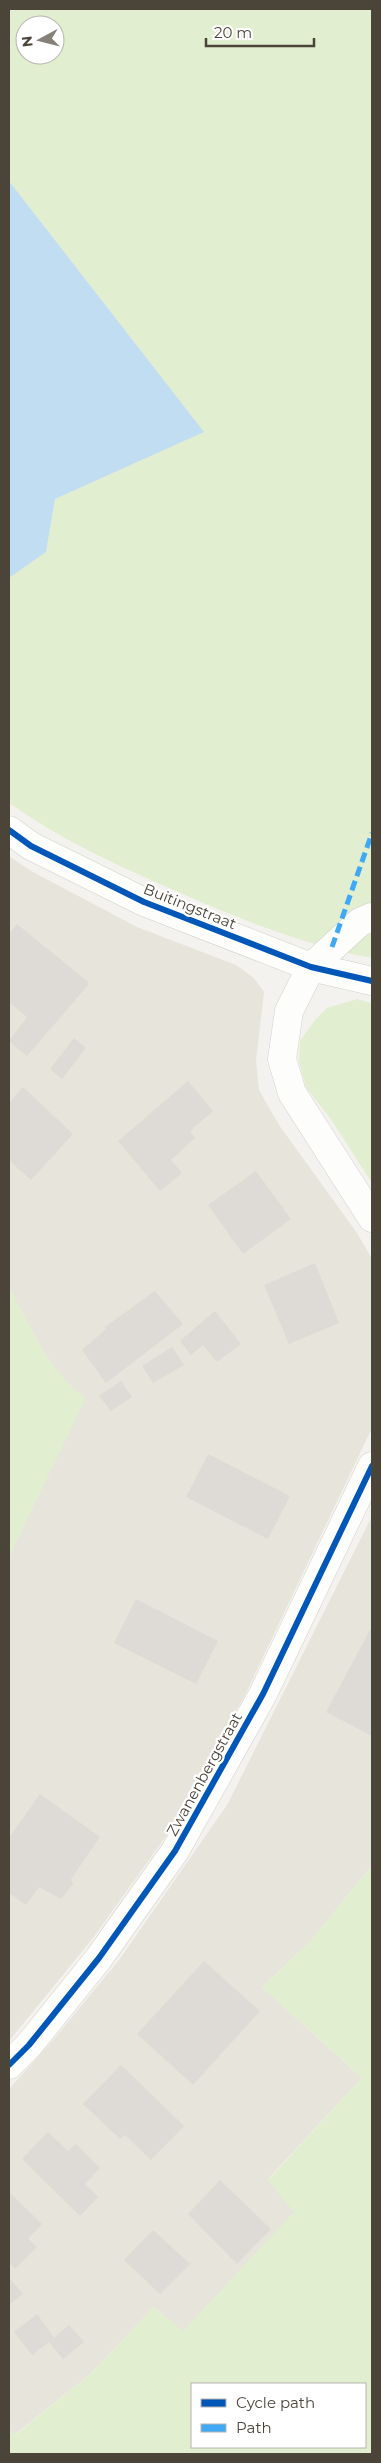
<svg xmlns="http://www.w3.org/2000/svg" width="381" height="2463" font-family="Montserrat,sans-serif">
<rect width="100%" height="100%" fill="#f4f2ee"/>
<g fill="#e7e4dc">
<polygon points="9,856 31,871 137,927 236,965 253,977 264,992 256,1061 259,1090 279,1125 357,1233 372,1259 372,1428 245,1695 169,1832 93,1938 9,2041"/>
<polygon points="372,1516 372,1865 309,1943 262,1987 362,2078 268,2179 295,2212 183,2332 154,2307 88,2376 14,2435 9,2428 9,2089 54,2039 119,1960 227,1805"/>
</g>
<g fill="#e1eecf" fill-rule="evenodd">
<path d="M9,9H372V958C304,945 239,919 176,891C118,866 60,839 9,803V578L46,552L55,499L204,432L9,181ZM25,25H55V55H25Z"/>
<polygon points="357,999 372,1003 372,1183 330,1118 306,1087 299,1062 300,1041 315,1020 327,1008"/>
<path d="M9,1286C30,1325 49,1372 86,1398L9,1557Z"/>
<path d="M372,1865V2454H9V2428L15,2435L88,2376L154,2307L183,2331L294,2212L268,2180L362,2078L262,1987L309,1943ZM365,2384V2447H192V2384Z"/>
</g>
<polygon fill="#c0ddf1" points="9,181 204,432 55,499 46,552 9,578"/>
<g fill="#dedbd6">
<polygon points="17,924 88,982 88,985 27,1056 9,1041 27,1017 9,1002 9,934"/>
<polygon points="74,1038 86,1048 62,1079 50,1069"/>
<polygon points="188,1081 213,1111 190,1131 195,1138 171,1160 182,1173 160,1191 118,1141"/>
<polygon points="23,1087 73,1134 31,1180 9,1160 9,1103"/>
<polygon points="256,1171 291,1219 243,1254 208,1205"/>
<polygon points="315,1263 339,1323 289,1344 264,1285"/>
<polygon points="155,1291 183,1324 106,1383 82,1350 106,1329 105,1327"/>
<polygon points="215,1311 241,1344 217,1362 203,1345 191,1355 180,1341"/>
<polygon points="172,1347 184,1365 153,1383 142,1366"/>
<polygon points="121,1381 132,1397 111,1411 99,1396"/>
<polygon points="208,1454 290,1496 268,1539 186,1497"/>
<polygon points="136,1599 218,1641 196,1684 114,1643"/>
<polygon points="370,1630 372,1631 372,1736 326,1712"/>
<polygon points="40,1794 100,1837 71,1879 73,1884 61,1899 39,1887 26,1905 9,1893 9,1838"/>
<polygon points="204,1961 260,2011 193,2085 137,2034"/>
<polygon points="121,2065 184,2126 151,2160 125,2135 120,2139 83,2104"/>
<polygon points="48,2132 68,2151 76,2144 100,2168 85,2184 98,2197 80,2216 22,2159"/>
<polygon points="220,2180 271,2229 237,2264 188,2214"/>
<polygon points="10,2193 42,2224 28,2239 37,2247 15,2269 9,2262"/>
<polygon points="153,2230 190,2264 160,2294 124,2260"/>
<polygon points="9,2277 23,2294 9,2305"/>
<polygon points="37,2314 54,2338 69,2325 84,2342 63,2359 49,2342 32,2355 14,2332"/>
</g>
<g fill="none" stroke-linecap="round" stroke-linejoin="round">
<defs>
<g id="minor">
<polyline points="9,830 31,846 144,902 311,967 372,981"/>
<polyline points="372,917 360,922 311,967 289,1011 282,1059 292,1093 372,1218"/>
<polyline points="9,2065 29,2045 99,1958 175,1851 263,1694 372,1466"/>
</g>
</defs>
<use href="#minor" stroke="#d2d0cb" stroke-width="29"/>
<use href="#minor" stroke="#fdfdfc" stroke-width="28"/>
<polyline stroke="#3fa9f5" stroke-width="5" stroke-dasharray="10 5" stroke-linecap="butt" points="332,947 372,833"/>
<defs>
<g id="cycleway">
<polyline points="9,830 31,846 144,902 311,967 372,981"/>
<polyline points="9,2065 29,2045 99,1958 175,1851 263,1694 372,1466"/>
</g>
</defs>
<use href="#cycleway" stroke="#fff" stroke-width="9"/>
<use href="#cycleway" stroke="#0057b8" stroke-width="6"/>
</g>
<g text-anchor="middle" dominant-baseline="central" stroke-width="4.5" stroke-linejoin="round" paint-order="stroke">
<g font-size="15" fill="#4b4439" stroke="#fff">
<text transform="translate(190 906) rotate(22)">Buitingstraat</text>
<text transform="translate(204 1774) rotate(-61)">Zwanenbergstraat</text>
</g>
</g>
<rect width="381" height="2463" fill="none" stroke="#4b4439" stroke-width="20"/>
<rect x="191" y="2383" width="175" height="65" fill="#ffffff" stroke="#b7b4b0"/>
<rect x="201" y="2399" width="25" height="8" fill="#0057b8" stroke="#b7b4b0"/>
<text x="236" y="2408" font-size="15" fill="#4b4439">Cycle path</text>
<rect x="201" y="2424" width="25" height="8" fill="#3fa9f5" stroke="#b7b4b0"/>
<text x="236" y="2433" font-size="15" fill="#4b4439">Path</text>
<g transform="translate(40 40) rotate(263)"><circle r="24" fill="#ffffff" stroke="#b7b4b0"/>
<path d="M0-4L9 19L0 12L-9 19Z" fill="#868178"/>
<text y="-8" font-size="14" font-weight="bold" text-anchor="middle" fill="#4b4439">N</text>
</g>
<path d="M206 38v8h108v-8" fill="none" stroke="#4b4439" stroke-width="2.5"/>
<text x="214" y="38" font-size="15" fill="#4b4439" stroke="#ffffff" stroke-width="4" paint-order="stroke">20 m</text>
</svg>
